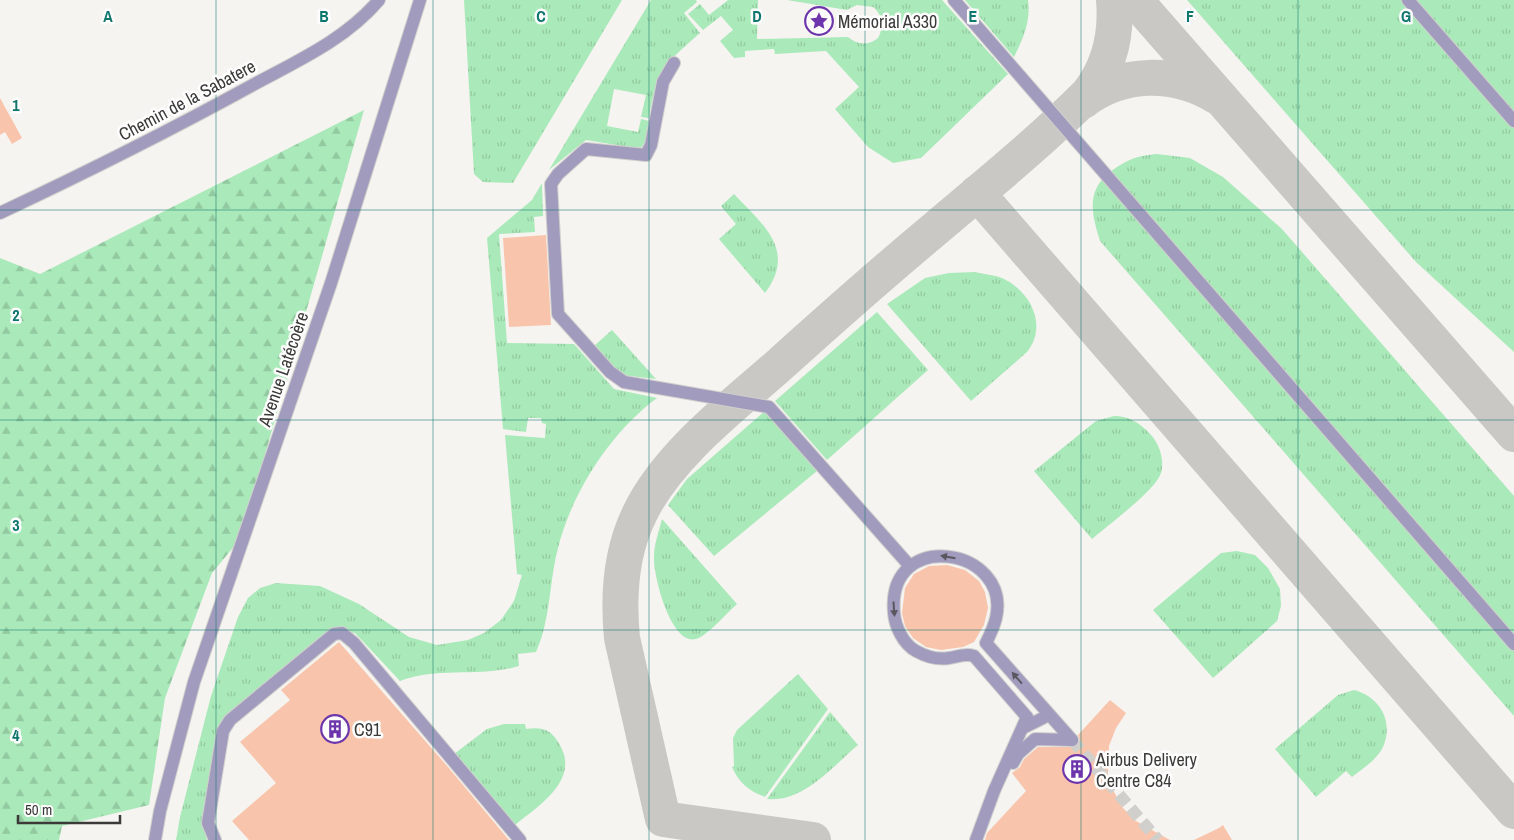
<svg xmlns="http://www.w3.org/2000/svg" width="1514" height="840" font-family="'Archivo Narrow',sans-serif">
<defs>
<pattern id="grass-tufts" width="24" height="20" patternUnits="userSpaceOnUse" patternTransform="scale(1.25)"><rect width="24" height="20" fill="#aae9b9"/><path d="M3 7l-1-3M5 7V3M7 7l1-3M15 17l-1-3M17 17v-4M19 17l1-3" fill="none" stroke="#93c9a0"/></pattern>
<pattern id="forest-firs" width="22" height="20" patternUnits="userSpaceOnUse" patternTransform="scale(1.25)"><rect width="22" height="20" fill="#aae9b9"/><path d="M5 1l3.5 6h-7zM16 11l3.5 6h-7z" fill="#93c9a0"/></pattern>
</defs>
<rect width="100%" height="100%" fill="#f6f4f1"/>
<g fill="url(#grass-tufts)">
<polygon points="464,0 622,0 513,183 483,182 474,174"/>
<path d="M651,0H696L697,2L684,13L700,33C663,66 658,68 649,118L641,117L646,95L614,89L607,126L638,132L641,119L649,121L646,140L642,147L634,148L586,140L549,170Z"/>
<path d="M728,0H758L757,39L848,37C857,45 868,46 878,38C884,27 883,15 873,7L857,5L847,10L787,0H942L1008,74L921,158L893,163L868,147L835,109L859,87L826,51L775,54L774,49L745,51V57L734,58L720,41L733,30L721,16L703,30L688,14L700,4L709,15Z"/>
<path d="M965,0H1028C1031,21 1023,39 1014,57Z"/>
<polygon points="1187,0 1514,0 1514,352 1416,262"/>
<path d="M1157,154L1190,158L1223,177L1282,229L1514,496V716L1100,241C1090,209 1086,187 1117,167C1133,157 1139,156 1157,154Z"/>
<path d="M542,183L543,216L534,217L535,232L499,234L507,343L574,344L614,389L657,398C611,432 572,492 558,548C549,582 551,619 536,652L518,654L519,666C478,678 441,666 400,681L355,633L335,630L222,726L206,805L205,833L207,840H176L180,817L211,696L238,617L248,598L260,588L276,583L320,586L359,604L409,637L437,645L468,640L484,633L501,620L514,601L522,575L517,574L505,435L545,438L546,424L542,423L541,418H528L526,432L503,429L487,238L532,200Z"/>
<path d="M734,194C763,225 797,250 765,293L719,239L736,224L721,206Z"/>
<path d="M975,272C983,274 994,275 1002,278C1031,291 1048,326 1027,352L971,401L887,304L925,278L949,273Z"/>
<polygon points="877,312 928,370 827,460 775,401"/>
<polygon points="612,330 656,379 621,375 594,346"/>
<polygon points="765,411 817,471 714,556 668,505 687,479"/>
<path d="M1114,416C1129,416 1140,423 1150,434C1159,443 1165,460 1161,473C1155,491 1108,525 1092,539L1034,471L1096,421Z"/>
<path d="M662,519L737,604C728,612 706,637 696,639C671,646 653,575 654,557C654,544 659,531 662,519Z"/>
<polygon points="1237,551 1255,555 1268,568 1280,589 1281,606 1277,621 1213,678 1153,610 1221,553"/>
<path d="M798,674L828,709L765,797C749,791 739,783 732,767L734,766L733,738L737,730Z"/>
<path d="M1354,690C1380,697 1394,721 1383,747C1377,760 1362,769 1352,777L1346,771L1316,797L1275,749L1338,695Z"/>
<path d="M830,712L858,745C833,766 803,803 767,799Z"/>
<path d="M504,724H525L526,729C538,727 549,728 556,739C584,777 542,803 515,825L454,754L487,729Z"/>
</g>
<polygon fill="url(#forest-firs)" points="364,110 241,538 212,573 165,698 149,805 62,826 59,840 0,840 0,258 40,274"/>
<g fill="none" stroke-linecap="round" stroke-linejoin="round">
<g stroke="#cac8c5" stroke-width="36">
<polyline points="1135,0 1514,434"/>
<path d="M1083,101C1123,71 1174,71 1216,96"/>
<polyline points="977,193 1514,811"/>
<path d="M813,840L663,819L622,638C618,597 621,551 640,513C667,457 730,408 776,368C828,321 881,274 935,229C987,185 1040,142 1088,94C1110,66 1117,35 1114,0"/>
</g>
</g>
<g fill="#f8c5ac">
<polygon points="0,98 22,138 12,144 5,132 0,135"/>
<polygon points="546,235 551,325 509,327 503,238"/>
<polygon points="947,565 965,570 979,581 985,592 988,608 984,625 974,642 963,647 941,650 926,647 913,638 905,626 902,613 905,588 914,574 929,566"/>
<polygon points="339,642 448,767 509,840 249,840 232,821 276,783 240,742 290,700 281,690"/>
<polygon points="1110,700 1126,713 1116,728 1109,746 1108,774 1114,792 1123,808 1136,821 1170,840 985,840 987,833 1026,791 1012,773 1020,767 1024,759 1038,747 1076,747 1080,741 1078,735"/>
<polygon points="1223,825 1232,840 1194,840 1219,828"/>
</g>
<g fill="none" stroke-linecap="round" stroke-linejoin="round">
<polyline stroke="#d1cfcc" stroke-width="12" stroke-dasharray="12 6" stroke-linecap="butt" points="1072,740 1158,840"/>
<defs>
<g id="minor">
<polyline points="954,0 1514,644"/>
<polyline points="1408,0 1514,121"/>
<polyline points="674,63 663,82 651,145 646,155 586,149 558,174 551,184 558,314 610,372 624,382 769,407 909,565"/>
<path d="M0,213C85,173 169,131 251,86C297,61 345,40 379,0"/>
<polyline points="1023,728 1049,715"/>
<polyline points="1013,763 1018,754 1035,739 1072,740"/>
<polyline points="155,840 160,811 194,682 331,283 420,0"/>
<polyline points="215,840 208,823 223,731 230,720 334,634 342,633 354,643 520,840"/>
<path d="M976,840L994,791L1027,717L974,656C964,653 958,657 949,658C938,660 925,656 916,651C903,644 895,626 894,613C886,527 1012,547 996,618C994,627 990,635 986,643L1072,740"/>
</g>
</defs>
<use href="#minor" stroke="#d1cfcc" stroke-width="14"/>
<use href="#minor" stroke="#a19bbe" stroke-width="12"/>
</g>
<defs><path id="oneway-solid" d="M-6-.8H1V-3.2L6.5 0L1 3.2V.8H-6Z" transform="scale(1.25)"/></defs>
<g fill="#5a5761">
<use href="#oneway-solid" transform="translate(948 557) rotate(-170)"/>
<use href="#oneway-solid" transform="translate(894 609) rotate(86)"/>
<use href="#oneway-solid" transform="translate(1017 678) rotate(-131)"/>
</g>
<path fill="none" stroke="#0f766e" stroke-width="1" stroke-opacity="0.55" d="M216,0V840M433,0V840M649,0V840M865,0V840M1081,0V840M1298,0V840M0,210H1514M0,420H1514M0,630H1514"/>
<defs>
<symbol id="sight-ring" viewBox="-11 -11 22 22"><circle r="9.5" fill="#fff" stroke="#6d35ab" stroke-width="1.5"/><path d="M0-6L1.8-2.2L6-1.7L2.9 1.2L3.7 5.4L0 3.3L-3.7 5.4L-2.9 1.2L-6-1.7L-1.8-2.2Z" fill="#6d35ab"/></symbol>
<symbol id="building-ring" viewBox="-11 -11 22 22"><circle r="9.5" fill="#fff" stroke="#6d35ab" stroke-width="1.5"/><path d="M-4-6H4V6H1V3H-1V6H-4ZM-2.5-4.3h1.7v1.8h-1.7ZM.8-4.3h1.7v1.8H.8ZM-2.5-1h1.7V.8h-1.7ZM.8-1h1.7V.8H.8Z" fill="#6d35ab"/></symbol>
</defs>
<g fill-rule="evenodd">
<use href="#sight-ring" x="803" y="5" width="32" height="32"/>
<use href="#building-ring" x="319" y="713" width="32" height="32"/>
<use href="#building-ring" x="1061" y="753" width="32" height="32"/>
</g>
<g text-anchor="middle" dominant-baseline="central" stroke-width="5" stroke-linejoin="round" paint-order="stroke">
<g font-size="18" fill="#3b3a39" stroke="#fff" text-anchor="start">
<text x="838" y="21">Mémorial A330</text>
<text x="354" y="729">C91</text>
<text x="1096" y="759">Airbus Delivery<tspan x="1096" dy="21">Centre C84</tspan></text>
</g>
<g font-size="18" fill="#3b3a39" stroke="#fff">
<text transform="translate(187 100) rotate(-28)">Chemin de la Sabatere</text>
<text transform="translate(283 369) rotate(-71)">Avenue Latécoère</text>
</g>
</g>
<g font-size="16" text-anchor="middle" font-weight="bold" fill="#0f766e" stroke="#fff" stroke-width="5" stroke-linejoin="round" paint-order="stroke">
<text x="108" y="22">A</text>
<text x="324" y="22">B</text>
<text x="541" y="22">C</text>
<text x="757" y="22">D</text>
<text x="973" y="22">E</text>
<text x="1190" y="22">F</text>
<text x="1406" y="22">G</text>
<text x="16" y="111">1</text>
<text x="16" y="321">2</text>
<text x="16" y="531">3</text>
<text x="16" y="741">4</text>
</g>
<path d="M18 815v8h102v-8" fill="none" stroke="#3b3a39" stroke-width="2.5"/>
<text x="25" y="815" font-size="15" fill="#3b3a39" stroke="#ffffff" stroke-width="4" paint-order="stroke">50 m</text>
</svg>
